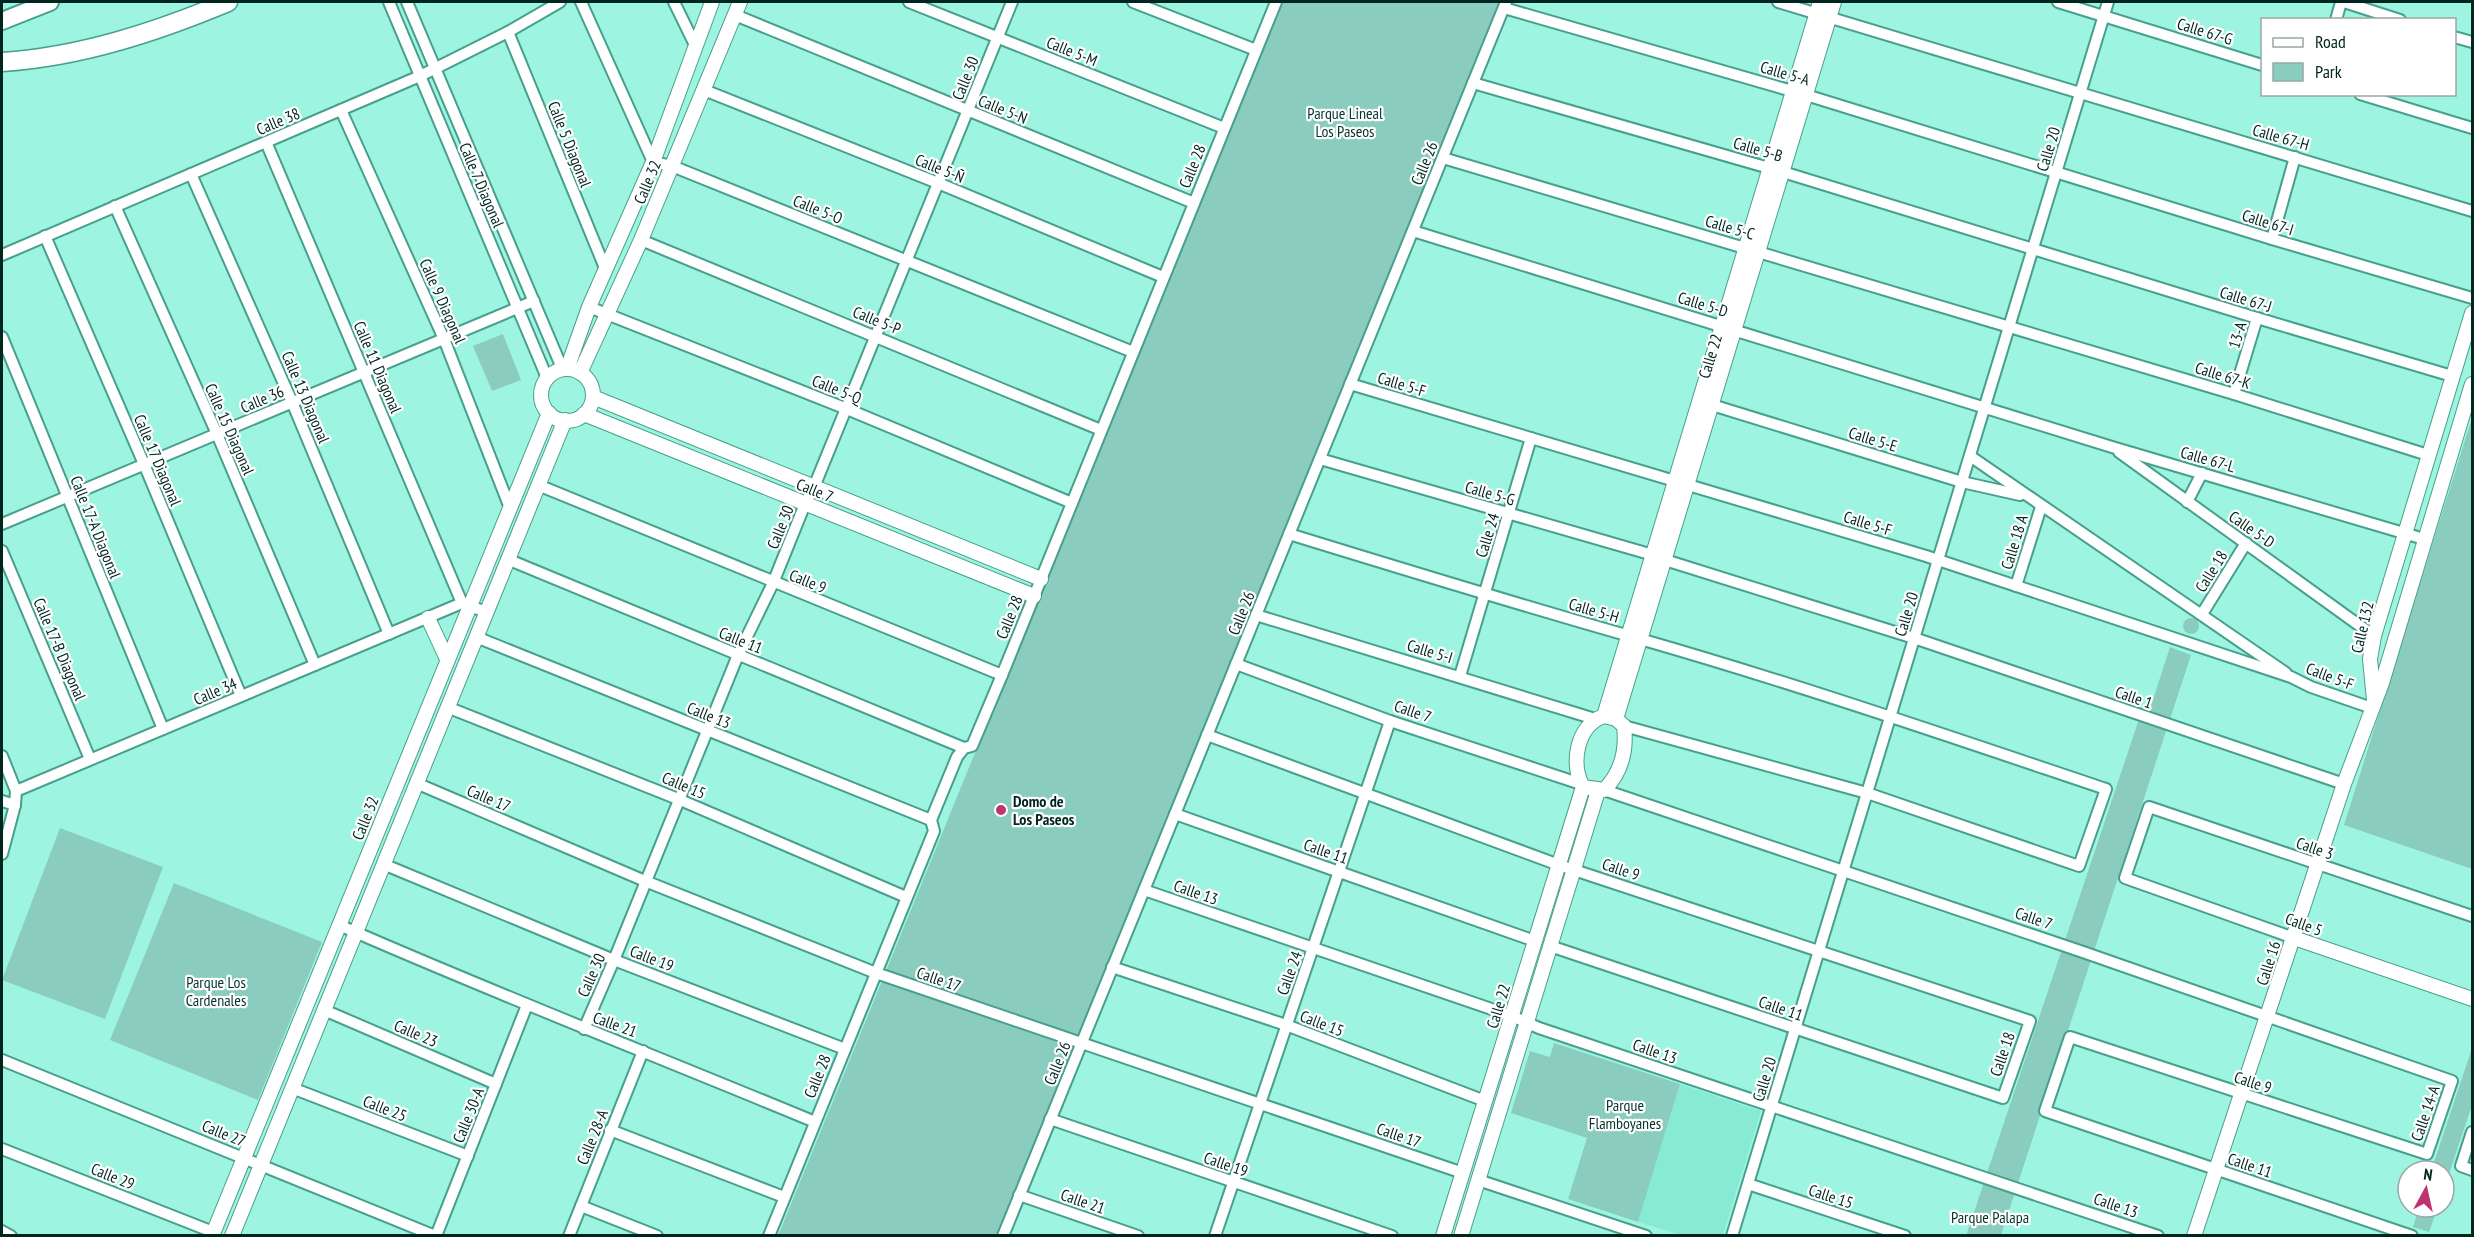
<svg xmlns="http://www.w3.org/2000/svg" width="2474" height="1237" font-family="'PT Sans Narrow',sans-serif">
<rect width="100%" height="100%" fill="#9df5e1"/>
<polygon fill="#87ead4" points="1680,1084 1761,1111 1723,1235 1681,1235 1638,1222"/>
<g fill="#8acdbe">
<polygon points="1281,2 1505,2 1256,615 997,1235 778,1236"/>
<polygon points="503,334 521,380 492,391 473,346"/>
<polygon points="2472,418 2472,869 2344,825"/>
<circle cx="2191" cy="626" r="8"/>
<polygon points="2170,647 2191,655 2001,1235 1966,1236 2138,722 2149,712"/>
<polygon points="60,828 163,867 105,1019 2,980"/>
<polygon points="174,883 322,942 258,1100 110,1040"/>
<polygon points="1554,1043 1680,1084 1638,1222 1568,1199 1587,1138 1511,1113 1530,1051 1550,1057"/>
<polygon points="2472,1048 2472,1105 2444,1189 2444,1171 2431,1171"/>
<polygon points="2419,1207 2438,1207 2429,1232 2413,1227"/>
</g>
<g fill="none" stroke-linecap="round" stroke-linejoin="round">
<defs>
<g id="minor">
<polyline points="389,2 545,373 546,380"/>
<polyline points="407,2 559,361 565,369"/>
<polyline points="581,2 653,162 672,166 1133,352"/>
<polyline points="674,2 695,45"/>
<polyline points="909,2 1224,128"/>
<polyline points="1133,2 1256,50"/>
<polyline points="1778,2 2472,211"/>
<polyline points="2058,2 2262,65"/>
<polyline points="2344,2 2400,20"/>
<polyline points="1504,8 1806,95 2272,239 2472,298"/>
<polyline points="735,15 1194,203"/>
<polyline points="2336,20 2341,2"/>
<polyline points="508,32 605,268"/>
<polyline points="2454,37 2472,42"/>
<polyline points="1473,83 1783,172 2257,318 2452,376"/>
<polyline points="704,90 938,183 1163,277"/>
<polyline points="2360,94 2472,128"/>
<polyline points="341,110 444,339 510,508"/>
<polyline points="266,142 462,603"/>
<polyline points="1443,158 2234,394 2428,455"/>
<polyline points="191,174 292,402 389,634"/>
<polyline points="115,206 217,434 315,665"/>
<polyline points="1413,231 2112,447 2424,539"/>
<polyline points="45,236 144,464 241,696"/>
<polyline points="2272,239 2295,157"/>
<polyline points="641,240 1101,430"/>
<polyline points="2,255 420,76 508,32 560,2"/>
<polyline points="589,307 847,409 1072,503"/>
<polyline points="2,337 163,729"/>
<polyline points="1350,384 1926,556 2291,677 2311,687 2372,708"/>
<polyline points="2234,394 2257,318"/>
<polyline points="1712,405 1962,482 2020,495"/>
<polyline points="2119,452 2374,636"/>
<polyline points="1970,456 2286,673"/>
<polyline points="1320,459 1653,555"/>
<polyline points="538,485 1002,675"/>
<polyline points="2187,502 2202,473"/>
<polyline points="2,524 534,301"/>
<path d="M1289,534C1406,570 1523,606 1640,639C1797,684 1951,737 2106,789L2079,866L1867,793L1624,726"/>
<polyline points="2,551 90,759"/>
<polyline points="507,559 964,748"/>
<polyline points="1665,560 1914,638 2344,784"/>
<polyline points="2016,586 2041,507"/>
<polyline points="2202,614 2246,543"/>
<polyline points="1256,615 1595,719"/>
<polyline points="476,637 931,820"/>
<polyline points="1236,664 1390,721 1581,784"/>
<polyline points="1460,676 1531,438"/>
<polyline points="447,707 678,799 906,897"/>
<polyline points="1207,735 1559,865 2030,1021 2003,1098 1550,946"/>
<polyline points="2,756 16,791 15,805 2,854"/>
<polyline points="416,783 645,881 876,973 1463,1173"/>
<polyline points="1604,790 2083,952 2452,1081 2427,1154 2070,1037 2045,1111 2412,1236"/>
<polyline points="16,791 462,603 486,612"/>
<polyline points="2,801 15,805"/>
<polyline points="1175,814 1535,941"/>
<polyline points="383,864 614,960 845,1049"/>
<polyline points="1144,890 1512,1016 1539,1028 2158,1236"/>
<path d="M339,925C496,994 656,1056 815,1122"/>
<polyline points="2294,938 2125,878 2149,807 2472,916"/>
<polyline points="1112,967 1286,1025 1485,1101"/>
<polyline points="324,1010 496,1084"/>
<polyline points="584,1029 614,960 738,655 773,583 805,504 814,487 1012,2"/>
<polyline points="2,1060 435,1236"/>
<polyline points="292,1088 468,1156"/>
<polyline points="1050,1119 1392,1236"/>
<polyline points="610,1130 784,1197"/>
<polyline points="2472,1132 2461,1166 2472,1170"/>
<polyline points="2,1149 213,1232"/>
<polyline points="1478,1180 1646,1236"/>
<polyline points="1748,1184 1905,1236"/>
<polyline points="1019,1195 1138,1236"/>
<polyline points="581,1206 657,1236"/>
<polyline points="2,1231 11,1236"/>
<polyline points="436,1236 527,1005"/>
<polyline points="569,1236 643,1051"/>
<polyline points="769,1236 934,831 931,820 957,757 964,748 972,746 1002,675 1276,2"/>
<polyline points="1003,1236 1506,2"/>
<polyline points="1215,1236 1390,721"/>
<polyline points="1732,1236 2108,2"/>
</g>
<g id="tertiary">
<polyline points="567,369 589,307 653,162 712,2"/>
<circle cx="567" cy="395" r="26"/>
<polyline points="580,373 641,240 740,2"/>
<polyline points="593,397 1041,579"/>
<polyline points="584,414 1034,596"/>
<polyline points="428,618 447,659"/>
<polyline points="2374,700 2370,659 2374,636 2472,313"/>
<polyline points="1604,716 1820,2"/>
<path d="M1604,716L1616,719L1624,726C1627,751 1622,772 1604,790L1583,787C1570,763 1577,725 1604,716Z"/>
<polyline points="1616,719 1834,2"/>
<polyline points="2294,938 2472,999"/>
<polyline points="212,1236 549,413"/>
<polyline points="232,1236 565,420"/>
<polyline points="1443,1236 1583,787"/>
<polyline points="1461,1236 1598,791"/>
<polyline points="2194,1236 2344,784 2382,683 2472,384"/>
</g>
<polyline id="secondary" points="2,21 50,2"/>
<path id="primary" d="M2,62C80,57 156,32 228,2"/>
</defs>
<use href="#minor" stroke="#479f8d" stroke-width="14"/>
<use href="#tertiary" stroke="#479f8d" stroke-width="16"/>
<use href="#secondary" stroke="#479f8d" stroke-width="20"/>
<use href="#primary" stroke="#479f8d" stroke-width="21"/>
<use href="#minor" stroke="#fff" stroke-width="10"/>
<use href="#tertiary" stroke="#fff" stroke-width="14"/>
<use href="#secondary" stroke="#fff" stroke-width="16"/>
<use href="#primary" stroke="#fff" stroke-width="18"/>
</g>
<circle fill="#bd3470" stroke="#fff" stroke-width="2" cx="1001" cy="810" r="6"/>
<g text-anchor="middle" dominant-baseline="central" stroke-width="4.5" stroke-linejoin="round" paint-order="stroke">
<g font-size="16" fill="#00261f" stroke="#fff">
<text transform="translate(2205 31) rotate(17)">Calle 67-G</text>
<text transform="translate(1072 51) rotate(22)">Calle 5-M</text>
<text transform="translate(1785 73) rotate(16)">Calle 5-A</text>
<text transform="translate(965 78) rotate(-68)">Calle 30</text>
<text transform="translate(1003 109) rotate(22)">Calle 5-N</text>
<text transform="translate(278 121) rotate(-23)">Calle 38</text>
<text transform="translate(2281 137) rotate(16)">Calle 67-H</text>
<text transform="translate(570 144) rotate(68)">Calle 5 Diagonal</text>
<text transform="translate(1758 149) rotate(16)">Calle 5-B</text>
<text transform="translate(2048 149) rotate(-73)">Calle 20</text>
<text transform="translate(1424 163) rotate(-68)">Calle 26</text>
<text transform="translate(1192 166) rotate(-68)">Calle 28</text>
<text transform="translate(940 168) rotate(22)">Calle 5-Ñ</text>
<text transform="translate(647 182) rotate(-67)">Calle 32</text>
<text transform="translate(482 185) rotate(67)">Calle 7 Diagonal</text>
<text transform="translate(818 209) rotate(22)">Calle 5-O</text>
<text transform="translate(2268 222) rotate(17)">Calle 67-I</text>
<text transform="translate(1730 227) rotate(16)">Calle 5-C</text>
<text transform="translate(2246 299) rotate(17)">Calle 67-J</text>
<text transform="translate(443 301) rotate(66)">Calle 9 Diagonal</text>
<text transform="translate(1703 304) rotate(17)">Calle 5-D</text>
<text transform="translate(877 320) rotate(22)">Calle 5-P</text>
<text transform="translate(2237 335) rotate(-73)">13-A</text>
<text transform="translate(1710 356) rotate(-73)">Calle 22</text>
<text transform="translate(378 367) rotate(67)">Calle 11 Diagonal</text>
<text transform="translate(2223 375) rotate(17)">Calle 67-K</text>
<text transform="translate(1402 384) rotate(17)">Calle 5-F</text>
<text transform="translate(837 389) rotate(22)">Calle 5-Q</text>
<text transform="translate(306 397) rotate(67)">Calle 13 Diagonal</text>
<text transform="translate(262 399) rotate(-23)">Calle 36</text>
<text transform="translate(230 429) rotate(66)">Calle 15 Diagonal</text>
<text transform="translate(1873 439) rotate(17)">Calle 5-E</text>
<text transform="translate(2208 459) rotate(16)">Calle 67-L</text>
<text transform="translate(158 460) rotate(67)">Calle 17 Diagonal</text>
<text transform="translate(815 490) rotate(22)">Calle 7</text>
<text transform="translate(1490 493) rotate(16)">Calle 5-G</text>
<text transform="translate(1868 523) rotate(17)">Calle 5-F</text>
<text transform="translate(96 527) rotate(68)">Calle 17-A Diagonal</text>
<text transform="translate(780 527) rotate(-68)">Calle 30</text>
<text transform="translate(2252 529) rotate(35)">Calle 5-D</text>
<text transform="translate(1487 535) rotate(-73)">Calle 24</text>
<text transform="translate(2014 542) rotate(-73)">Calle 18 A</text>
<text transform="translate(2211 571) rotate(-58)">Calle 18</text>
<text transform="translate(808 581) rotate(22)">Calle 9</text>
<text transform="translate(1594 610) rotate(16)">Calle 5-H</text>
<text transform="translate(1241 613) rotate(-68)">Calle 26</text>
<text transform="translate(1906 614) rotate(-73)">Calle 20</text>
<text transform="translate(1009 617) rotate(-68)">Calle 28</text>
<text transform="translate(2362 627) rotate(-77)">Calle 132</text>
<text transform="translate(741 640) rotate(22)">Calle 11</text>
<text transform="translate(60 649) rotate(67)">Calle 17-B Diagonal</text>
<text transform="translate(1430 651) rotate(17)">Calle 5-I</text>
<text transform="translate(2330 676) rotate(21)">Calle 5-F</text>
<text transform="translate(215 691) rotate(-23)">Calle 34</text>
<text transform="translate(2134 697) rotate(19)">Calle 1</text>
<text transform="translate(1413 711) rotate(19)">Calle 7</text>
<text transform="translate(709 715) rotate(22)">Calle 13</text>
<text transform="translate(684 785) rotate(23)">Calle 15</text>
<text transform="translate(489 798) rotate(23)">Calle 17</text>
<text transform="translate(365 818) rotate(-68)">Calle 32</text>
<text transform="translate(2315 848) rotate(19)">Calle 3</text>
<text transform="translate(1326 851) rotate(19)">Calle 11</text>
<text transform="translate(1621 869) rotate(18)">Calle 9</text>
<text transform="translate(1196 892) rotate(19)">Calle 13</text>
<text transform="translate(2034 918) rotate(19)">Calle 7</text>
<text transform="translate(2304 924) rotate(20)">Calle 5</text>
<text transform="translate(652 958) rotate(21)">Calle 19</text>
<text transform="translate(2268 963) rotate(-72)">Calle 16</text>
<text transform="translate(1289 973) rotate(-70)">Calle 24</text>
<text transform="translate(591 975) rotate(-66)">Calle 30</text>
<text transform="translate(939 979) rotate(19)">Calle 17</text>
<text transform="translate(1498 1006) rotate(-73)">Calle 22</text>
<text transform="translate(1781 1008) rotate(19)">Calle 11</text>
<text transform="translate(1322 1023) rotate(21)">Calle 15</text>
<text transform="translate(615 1024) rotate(20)">Calle 21</text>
<text transform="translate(416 1033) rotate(23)">Calle 23</text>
<text transform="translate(1655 1051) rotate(19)">Calle 13</text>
<text transform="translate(2002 1054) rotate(-71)">Calle 18</text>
<text transform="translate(1057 1063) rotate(-68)">Calle 26</text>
<text transform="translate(817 1076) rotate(-68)">Calle 28</text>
<text transform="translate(1764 1079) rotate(-73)">Calle 20</text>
<text transform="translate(2253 1082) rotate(18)">Calle 9</text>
<text transform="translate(385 1108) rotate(21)">Calle 25</text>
<text transform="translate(2425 1113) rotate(-71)">Calle 14-A</text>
<text transform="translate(468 1115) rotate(-68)">Calle 30-A</text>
<text transform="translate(224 1133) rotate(22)">Calle 27</text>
<text transform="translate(1399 1135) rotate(19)">Calle 17</text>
<text transform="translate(592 1137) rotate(-68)">Calle 28-A</text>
<text transform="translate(1226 1164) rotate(19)">Calle 19</text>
<text transform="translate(2250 1165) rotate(19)">Calle 11</text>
<text transform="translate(113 1176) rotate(22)">Calle 29</text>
<text transform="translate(1831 1196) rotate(18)">Calle 15</text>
<text transform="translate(1083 1201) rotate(19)">Calle 21</text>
<text transform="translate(2116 1205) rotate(19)">Calle 13</text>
</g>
<g font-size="16" fill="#04332b" stroke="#fff">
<text x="1345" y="113">Parque Lineal<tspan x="1345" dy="18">Los Paseos</tspan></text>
<text x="216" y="982">Parque Los<tspan x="216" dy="18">Cardenales</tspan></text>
<text x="1625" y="1105">Parque<tspan x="1625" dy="18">Flamboyanes</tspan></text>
<text x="1990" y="1217">Parque Palapa</text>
</g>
<g font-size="16" font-weight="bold" fill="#00261f" stroke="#fff" text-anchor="start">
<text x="1013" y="801">Domo de<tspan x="1013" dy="18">Los Paseos</tspan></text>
</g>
</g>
<rect width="2474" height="1237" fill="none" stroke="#00261f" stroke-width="6"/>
<rect x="2261" y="18" width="195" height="78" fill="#ffffff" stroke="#99a8a5" stroke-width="1.5"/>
<rect x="2273" y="38" width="30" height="9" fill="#ffffff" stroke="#99a8a5" stroke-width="1.5"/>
<text x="2315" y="48" font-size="18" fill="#00261f">Road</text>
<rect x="2273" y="63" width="30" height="18" fill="#8acdbe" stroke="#99a8a5" stroke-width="1.5"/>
<text x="2315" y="78" font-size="18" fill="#00261f">Park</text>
<g transform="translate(2426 1189) rotate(8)"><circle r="28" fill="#ffffff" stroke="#99a8a5" stroke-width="1.5"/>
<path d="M0-4.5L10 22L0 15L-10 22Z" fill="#bd3470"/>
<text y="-9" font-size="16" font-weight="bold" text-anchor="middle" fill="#00261f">N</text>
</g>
</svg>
